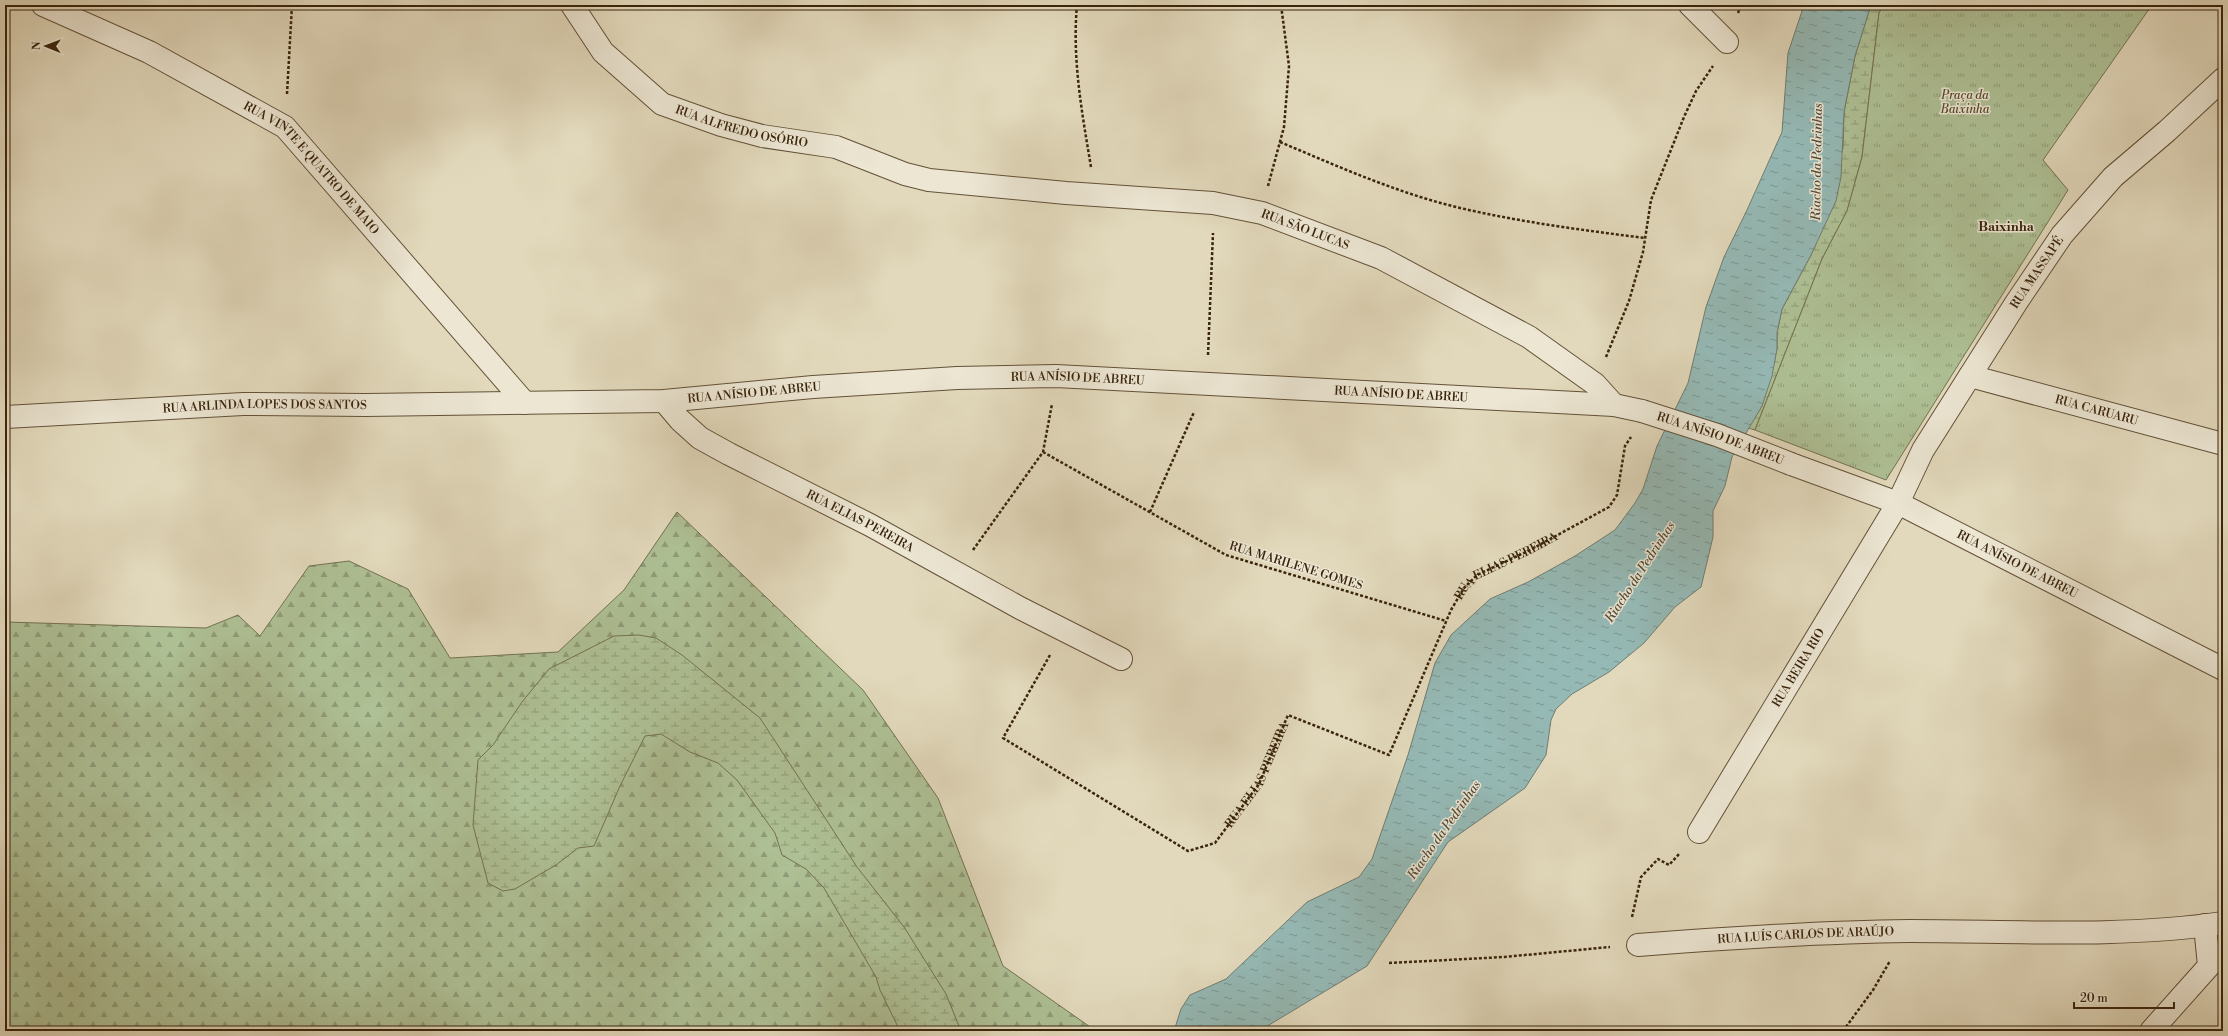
<svg xmlns="http://www.w3.org/2000/svg" width="2228" height="1036" font-family="'Libre Bodoni',serif">
<defs>
<pattern id="forest-firs" width="22" height="20" patternUnits="userSpaceOnUse"><rect width="22" height="20" fill="#aec095"/><path d="M5 1l3.5 6h-7zM16 11l3.5 6h-7z" fill="#8f9c78"/></pattern>
<pattern id="wetland-marsh" width="20" height="14" patternUnits="userSpaceOnUse"><rect width="20" height="14" fill="#aec095"/><path d="M1 5h8M5 5V1M11 12h8M15 12V8" fill="none" stroke="#8f9c78"/></pattern>
<pattern id="park-tufts" width="24" height="20" patternUnits="userSpaceOnUse"><rect width="24" height="20" fill="#aec095"/><path d="M3 7l-1-3M5 7V3M7 7l1-3M15 17l-1-3M17 17v-4M19 17l1-3" fill="none" stroke="#8f9c78"/></pattern>
<pattern id="water-ripples" width="26" height="14" patternUnits="userSpaceOnUse"><rect width="26" height="14" fill="#95b9b5"/><path d="M2 4q2-2 4 0t4 0M15 11q2-2 4 0t4 0" fill="none" stroke="#7b9692"/></pattern>
</defs>
<rect width="100%" height="100%" fill="#e2d9bc"/>
<filter id="stains"><feTurbulence type="fractalNoise" baseFrequency=".005" numOctaves="4"/><feColorMatrix values="0 0 0 0 .2 0 0 0 0 .09 0 0 0 0 .02 0 0 0 .5 -.17"/></filter>
<radialGradient id="worn" r=".72"><stop offset=".6" stop-color="#630" stop-opacity="0"/><stop offset="1" stop-color="#630" stop-opacity=".3"/></radialGradient>
<polygon fill="url(#forest-firs)" stroke="#747250" points="677,512 863,690 938,798 1003,966 1096,1031 5,1031 5,622 206,628 238,615 260,636 309,566 349,561 408,589 450,658 558,652 624,590"/>
<g fill="url(#wetland-marsh)" stroke="#747250">
<polygon points="1871,5 1883,5 1879,13 1862,157 1847,211 1822,259 1755,430 1748,428 1762,406 1777,349 1777,333 1782,309 1811,255 1843,148 1844,112 1855,56"/>
<polygon points="639,635 656,638 682,655 760,718 857,867 904,927 946,994 961,1031 900,1031 880,990 876,977 824,888 806,869 782,855 775,833 737,780 718,763 690,752 661,734 645,736 620,786 594,846 578,848 556,865 515,889 503,891 488,883 473,825 478,760 493,745 522,702 549,669 614,636"/>
</g>
<polygon fill="url(#park-tufts)" stroke="#747250" points="1883,5 2152,5 2043,160 2068,190 1886,480 1755,430 1822,259 1847,211 1862,157 1879,13"/>
<polygon fill="url(#water-ripples)" stroke="#707d71" points="1804,5 1871,5 1855,56 1844,112 1841,177 1836,201 1811,255 1782,309 1777,333 1777,349 1772,376 1762,406 1732,457 1725,486 1713,511 1713,537 1701,587 1675,607 1644,643 1609,672 1572,694 1556,709 1551,720 1546,755 1525,788 1448,842 1367,966 1259,1031 1174,1031 1181,1009 1190,995 1226,979 1307,902 1359,877 1372,859 1408,755 1435,663 1451,635 1490,599 1528,582 1575,556 1615,530 1635,503 1643,489 1657,446 1688,383 1706,307 1724,257 1747,210 1782,132 1788,53"/>
<g fill="none" stroke-linecap="round" stroke-linejoin="round">
<defs>
<g id="minor">
<path id="s2" d="M43,5L149,52L285,127L525,403"/>
<path id="s3" d="M572,5L603,52L662,104L721,125L762,136L836,147L905,174L929,180L1066,193L1213,203L1262,213L1381,258L1529,337L1595,384L1614,405"/>
<polyline points="1690,5 1727,42"/>
<path id="s4" d="M1970,376L2223,444"/>
<path id="s5" d="M664,401L680,420L700,438L729,454L870,525L1020,608L1121,659"/>
<path id="s6" d="M5,417L243,404L366,405L664,401L813,387L957,378L1056,376L1614,405L1642,411"/>
<path id="s7" d="M1791,464L1898,503L2223,669"/>
<path id="s8" d="M1699,832L1898,503L1923,450L2016,303L2062,235L2113,177L2167,131L2223,79"/>
<path id="s9" d="M1638,945C1729,938 1819,932 1909,931C2013,931 2120,938 2223,923"/>
<polyline points="2151,1031 2209,966 2205,925"/>
</g>
</defs>
<use href="#minor" stroke="#635138" stroke-width="24"/>
<g stroke="#39240c" stroke-width="2.5" stroke-dasharray="3 2" stroke-linecap="butt">
<path d="M1077,5C1072,59 1082,113 1091,167"/>
<polyline points="1738,13 1741,5"/>
<polyline points="287,94 292,5"/>
<path d="M1280,142C1337,166 1395,192 1456,207C1519,222 1582,230 1645,238"/>
<polyline points="1268,186 1284,127 1289,66 1281,5"/>
<polyline points="1208,355 1213,233"/>
<polyline points="1606,357 1629,301 1643,252 1651,200 1684,117 1696,91 1713,66"/>
<polyline points="1043,452 1226,555 1446,621"/>
<polyline points="1150,512 1194,412"/>
<polyline points="973,550 1043,452 1052,404"/>
<path id="s1" d="M1050,655L1003,738L1188,851L1215,843L1259,784L1288,715L1389,755L1451,610L1464,588L1477,575L1530,550L1609,507L1617,495L1625,446L1631,437"/>
<polyline points="1632,917 1641,877 1658,859 1669,865 1680,853"/>
<polyline points="1389,963 1504,957 1610,947"/>
<polyline points="1843,1031 1873,990 1890,961"/>
</g>
<use href="#minor" stroke="#ece6d3" stroke-width="22"/>
<defs>
<g id="minor-bridge">
<path id="s10" d="M1642,411L1717,435L1791,464"/>
</g>
</defs>
<use href="#minor-bridge" stroke="#635138" stroke-width="24" stroke-linecap="butt"/>
<use href="#minor-bridge" stroke="#ece6d3" stroke-width="22"/>
</g>
<g text-anchor="middle" dominant-baseline="central" stroke-width="3" stroke-linejoin="round" paint-order="stroke">
<g font-size="12" font-style="italic" fill="#564b2e" stroke="#ece6d3">
<text x="1965" y="95">Praça da<tspan x="1965" dy="14">Baixinha</tspan></text>
</g>
<g font-size="12" fill="#39240c" stroke="#ece6d3">
<text stroke="none"><textPath href="#s3" startOffset="218">RUA ALFREDO OSÓRIO</textPath></text>
<text stroke="none"><textPath href="#s2" startOffset="318">RUA VINTE E QUATRO DE MAIO</textPath></text>
<text stroke="none"><textPath href="#s3" startOffset="795">RUA SÃO LUCAS</textPath></text>
<text stroke="none"><textPath href="#s8" startOffset="654">RUA MASSAPÉ</textPath></text>
<text stroke="none"><textPath href="#s6" startOffset="1074">RUA ANÍSIO DE ABREU</textPath></text>
<text stroke="none"><textPath href="#s6" startOffset="750">RUA ANÍSIO DE ABREU</textPath></text>
<text stroke="none"><textPath href="#s6" startOffset="1398">RUA ANÍSIO DE ABREU</textPath></text>
<text stroke="none"><textPath href="#s6" startOffset="260">RUA ARLINDA LOPES DOS SANTOS</textPath></text>
<text stroke="none"><textPath href="#s4" startOffset="131">RUA CARUARU</textPath></text>
<text stroke="none"><textPath href="#s10" startOffset="83">RUA ANÍSIO DE ABREU</textPath></text>
<text stroke="none"><textPath href="#s5" startOffset="232">RUA ELIAS PEREIRA</textPath></text>
<text stroke="none"><textPath href="#s7" startOffset="248">RUA ANÍSIO DE ABREU</textPath></text>
<text transform="translate(1296 566) rotate(17)">RUA MARILENE GOMES</text>
<text stroke="none"><textPath href="#s1" startOffset="828">RUA ELIAS PEREIRA</textPath></text>
<text stroke="none"><textPath href="#s8" startOffset="192">RUA BEIRA RIO</textPath></text>
<text stroke="none"><textPath href="#s1" startOffset="421">RUA ELIAS PEREIRA</textPath></text>
<text stroke="none"><textPath href="#s9" startOffset="168">RUA LUÍS CARLOS DE ARAÚJO</textPath></text>
</g>
<g font-size="13" font-style="italic" fill="#504936" stroke="#ece6d3">
<text transform="translate(1817 162) rotate(-89)">Riacho da Pedrinhas</text>
<text transform="translate(1640 572) rotate(-57)">Riacho da Pedrinhas</text>
<text transform="translate(1444 830) rotate(-55)">Riacho da Pedrinhas</text>
</g>
<g font-size="13" font-weight="bold" fill="#39240c" stroke="#ece6d3">
<text x="2006" y="227">Baixinha</text>
</g>
</g>
<rect width="2228" height="1036" fill="none" stroke="#e2d9bc" stroke-width="20"/>
<rect x="6" y="6" width="2216" height="1024" fill="none" stroke="#39240c" stroke-width="2"/>
<rect x="10" y="10" width="2208" height="1016" fill="none" stroke="#39240c"/>
<g transform="translate(46 46) rotate(271)" stroke="#ece6d3" stroke-width="3" paint-order="stroke">
<path d="M0-3L7 15L0 10L-7 15Z" fill="#39240c"/>
<text y="-6" font-size="11" font-weight="bold" text-anchor="middle" fill="#39240c">N</text>
</g>
<path d="M2074 1002v6h100v-6" fill="none" stroke="#39240c" stroke-width="2"/>
<text x="2080" y="1002" font-size="12" fill="#39240c" stroke="#ece6d3" stroke-width="3" paint-order="stroke">20 m</text>
<rect width="100%" height="100%" filter="url(#stains)"/>
<rect width="100%" height="100%" fill="url(#worn)"/>
</svg>
